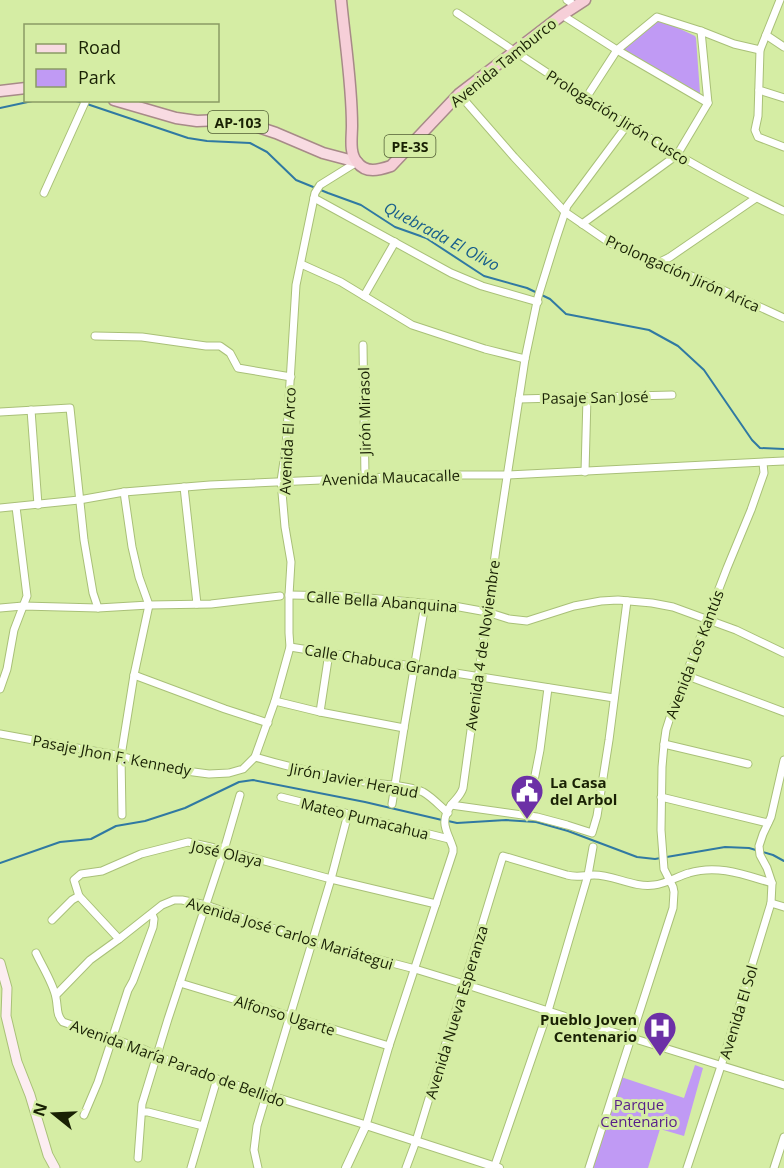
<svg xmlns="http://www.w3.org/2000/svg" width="784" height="1168" font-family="'Open Sans',sans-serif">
<rect width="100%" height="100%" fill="#d5eda4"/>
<g fill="#c09af4">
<polygon points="657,18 695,36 696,38 700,93 695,94 622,48"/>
<polygon points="695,1065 703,1068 684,1136 660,1129 648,1168 593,1168 621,1077 684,1098"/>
</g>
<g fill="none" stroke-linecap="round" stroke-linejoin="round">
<g stroke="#3079a2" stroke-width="2">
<polyline points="71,100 81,102 188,138 207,141 250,143 267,152 296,180 328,193 361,205 395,227 426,238 484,276 527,288 550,299 566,314 649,330 678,346 704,370 752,440 760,448 784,449"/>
<polyline points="0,108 37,100"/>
<polyline points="448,821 457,823 506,820 536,822 568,831 637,857 655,859 725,847 749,848 773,855 784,861"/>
<polyline points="0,863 60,842 91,839 116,826 145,821 185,808 239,782 253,780 365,802 442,820"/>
</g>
<defs>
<g id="minor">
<polyline points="567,0 576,6"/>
<polyline points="780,0 760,50 758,116 755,130 758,137 784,147"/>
<path d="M457,13C563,83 669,157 784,211"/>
<polyline points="562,15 617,50 708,103"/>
<polyline points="766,35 784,47"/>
<polyline points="759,90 784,98"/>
<polyline points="459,94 514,157 565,212 610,243 701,280 784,318"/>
<polyline points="586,98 617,50 657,17 701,31 734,44 760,50"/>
<polyline points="44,193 86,100"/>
<polyline points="314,198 451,273 482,286 538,302"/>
<polyline points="582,224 677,155 708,103 701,31"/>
<polyline points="658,263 670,257 756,198"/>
<polyline points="301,264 341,282 412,325 485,349 525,359"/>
<polyline points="364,296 395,242"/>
<polyline points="95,336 142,337 206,346 220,346 230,353 238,368 291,377"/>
<polyline points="363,345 365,478"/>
<polyline points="519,399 672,395"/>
<polyline points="31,410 38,505"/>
<polyline points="0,412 70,408 84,540 93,593 98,608"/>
<polyline points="585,472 587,397"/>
<polyline points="184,487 197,604"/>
<polyline points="0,508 79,500 124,492 210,485 433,475 507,475 784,461"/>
<polyline points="289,595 347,596 454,606 487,612 509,619 527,621 574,606 601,601 618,600 652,603 673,607 736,630 784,653"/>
<polyline points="0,608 23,606 98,608 149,605 211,604 280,596"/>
<polyline points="290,647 614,698"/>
<polyline points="134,675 225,709 268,723"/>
<polyline points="685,675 784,712"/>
<polyline points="0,689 7,669 14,630 27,596 16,507"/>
<polyline points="275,701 320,712 404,728"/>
<polyline points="320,712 329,653"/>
<polyline points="0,734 121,756 163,768 209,774 229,773 243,769 255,757 275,701 290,647 289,633 289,595 291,562 285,527 281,481 286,447 296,285 315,193 320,185 357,162"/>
<polyline points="664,744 748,764"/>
<path d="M255,757C289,767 324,775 359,781C378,785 405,784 423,792C432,797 440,806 448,813"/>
<polyline points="281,797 449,839"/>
<polyline points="661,797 768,823"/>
<polyline points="392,804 404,728 425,604"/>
<polyline points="451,805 537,817 567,825 592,833 597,816 609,740 627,601"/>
<polyline points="122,815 121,756 134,675 149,605 139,577 132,547 124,492"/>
<polyline points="527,816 540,750 548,688"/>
<polyline points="79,896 119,939"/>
<polyline points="771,903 784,907"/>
<polyline points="52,920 72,900 79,896 74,880 81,874 102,871 141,854 188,842 224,850 331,879 436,904"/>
<path d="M36,953C42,966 54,985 56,998C58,1007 56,1015 63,1022L143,1049L167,1060L217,1079L366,1125L389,1046L453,852V848C447,830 439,823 451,805C456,799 461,795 463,788L496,549L525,359L538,297L556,239L567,206L628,124"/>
<polyline points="180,983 389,1046"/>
<polyline points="56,995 90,960 119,939 162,905 174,900 182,900 206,905 312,942 415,969 464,984 632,1038 784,1085"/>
<polyline points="142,1112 148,1112 203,1126"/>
<polyline points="84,1115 98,1082 128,990 133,981 153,927 154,919 152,914"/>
<polyline points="138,1158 142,1104 168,1019 224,850 240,795"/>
<polyline points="191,1168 217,1079"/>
<polyline points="258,1168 254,1150 257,1126 331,879 348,814"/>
<path d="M406,1168L416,1141L503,856L567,875C578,878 584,875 594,875C614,875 634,888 654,885C666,884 678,876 689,873C718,864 745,875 772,883"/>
<polyline points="494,1168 548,1011 588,875 593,847"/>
<polyline points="589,1168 673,908 674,892 673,887 664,869 661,830 662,767 664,744 666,730 673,708 727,568 751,510 764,473 763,463"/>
<polyline points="687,1168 721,1066 771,903 772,883 767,868 760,855 759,846 763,834 771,817 784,760"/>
<polyline points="774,1168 784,1137"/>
</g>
<polyline id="tertiary" points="346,1168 366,1125 499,1168"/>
<polyline id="secondary" points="0,963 7,988 6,1016 17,1062 30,1095 48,1155 55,1168"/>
<g id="primary">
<polyline points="0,91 26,88"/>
<polyline points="114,100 176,118 197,121 220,120 246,123 276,133 323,153 357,162"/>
</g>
<path id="trunk" d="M341,0C345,42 352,84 352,126C352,137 349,153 357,162C366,174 379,170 391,166L459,94L562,15L585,0"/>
</defs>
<use href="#minor" stroke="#a9c078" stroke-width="9"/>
<use href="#tertiary" stroke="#a9c078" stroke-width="10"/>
<use href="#secondary" stroke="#a9c078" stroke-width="11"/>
<use href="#primary" stroke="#a78a88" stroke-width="13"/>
<use href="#trunk" stroke="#a78a88" stroke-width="13"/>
<use href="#minor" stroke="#fff" stroke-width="7"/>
<use href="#tertiary" stroke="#fff" stroke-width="8"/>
<use href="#secondary" stroke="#fcedf1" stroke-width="9"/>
<use href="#primary" stroke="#f8dbe2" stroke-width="10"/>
<use href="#trunk" stroke="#f6cfd8" stroke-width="10"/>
</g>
<defs>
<symbol id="civic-pin" viewBox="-11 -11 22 30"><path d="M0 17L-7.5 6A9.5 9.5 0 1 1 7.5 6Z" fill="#6c30a6" stroke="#d5eda4"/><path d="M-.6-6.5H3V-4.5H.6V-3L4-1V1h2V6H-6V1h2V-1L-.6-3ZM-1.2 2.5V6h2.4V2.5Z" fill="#fff"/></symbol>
<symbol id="hospital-pin" viewBox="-11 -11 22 30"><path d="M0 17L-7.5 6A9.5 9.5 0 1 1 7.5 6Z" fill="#6c30a6" stroke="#d5eda4"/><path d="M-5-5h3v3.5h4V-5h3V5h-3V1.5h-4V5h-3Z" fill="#fff"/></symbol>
</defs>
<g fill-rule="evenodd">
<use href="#civic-pin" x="508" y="772" width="38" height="52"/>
<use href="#hospital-pin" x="641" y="1009" width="38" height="52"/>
</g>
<g text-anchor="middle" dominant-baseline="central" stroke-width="6" stroke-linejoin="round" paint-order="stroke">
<g fill="#d5eda4" stroke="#515e34" stroke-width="1.5">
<rect x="208" y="111" width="60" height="22" rx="4.5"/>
<rect x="384.5" y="135" width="51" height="22" rx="4.5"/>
</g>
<g font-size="14" font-weight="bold" fill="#192104">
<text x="238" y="122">AP-103</text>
<text x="410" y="146">PE-3S</text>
</g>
<g font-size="15" fill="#192104" stroke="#d5eda4">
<text transform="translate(503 62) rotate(-39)">Avenida Tamburco</text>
<text transform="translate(618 117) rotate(32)">Prologación Jirón Cusco</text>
<text transform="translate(683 273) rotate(24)">Prolongación Jirón Arica</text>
<text transform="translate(595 397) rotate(-1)">Pasaje San José</text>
<text transform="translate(364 411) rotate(-91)">Jirón Mirasol</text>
<text transform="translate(287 441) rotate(-87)">Avenida El Arco</text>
<text transform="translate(391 477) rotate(-2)">Avenida Maucacalle</text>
<text transform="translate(382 601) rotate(4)">Calle Bella Abanquina</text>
<text transform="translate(482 645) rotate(-82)">Avenida 4 de Noviembre</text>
<text transform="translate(694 654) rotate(-69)">Avenida Los Kantús</text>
<text transform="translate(381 661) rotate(9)">Calle Chabuca Granda</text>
<text transform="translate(112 755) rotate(11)">Pasaje Jhon F. Kennedy</text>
<text transform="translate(354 780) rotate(11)">Jirón Javier Heraud</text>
<text transform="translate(365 818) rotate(14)">Mateo Pumacahua</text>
<text transform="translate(227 853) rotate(13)">José Olaya</text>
<text transform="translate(290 933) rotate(17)">Avenida José Carlos Mariátegui</text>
<text transform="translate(456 1012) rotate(-73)">Avenida Nueva Esperanza</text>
<text transform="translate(738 1012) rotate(-73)">Avenida El Sol</text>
<text transform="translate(285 1015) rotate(17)">Alfonso Ugarte</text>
<text transform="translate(178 1063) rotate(20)">Avenida María Parado de Bellido</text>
</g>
<g font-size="15" font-weight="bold" fill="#192104" stroke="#d5eda4" text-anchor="start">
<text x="550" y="782">La Casa<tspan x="550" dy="17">del Arbol</tspan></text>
<text x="637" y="1019" text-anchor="end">Pueblo Joven<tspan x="637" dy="17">Centenario</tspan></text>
</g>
<g font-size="15" fill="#571d8a" stroke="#d5eda4">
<text x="639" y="1104">Parque<tspan x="639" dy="17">Centenario</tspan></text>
</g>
<g font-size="16" font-style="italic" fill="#165d8b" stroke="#d5eda4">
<text transform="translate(442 236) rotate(28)">Quebrada El Olivo</text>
</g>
</g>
<rect x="24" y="24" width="195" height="78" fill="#d5eda4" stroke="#8a9b64" stroke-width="1.5"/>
<rect x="36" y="44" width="30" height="9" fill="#f8dbe2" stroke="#8a9b64" stroke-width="1.5"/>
<text x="78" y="54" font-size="18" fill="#192104">Road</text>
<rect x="36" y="69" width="30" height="18" fill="#c09af4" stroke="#8a9b64" stroke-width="1.5"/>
<text x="78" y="84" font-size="18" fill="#192104">Park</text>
<g transform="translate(54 1114) rotate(288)" stroke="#d5eda4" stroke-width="4.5" paint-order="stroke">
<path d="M0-4.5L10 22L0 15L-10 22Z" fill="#192104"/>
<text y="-9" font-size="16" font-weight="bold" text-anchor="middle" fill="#192104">N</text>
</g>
</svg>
